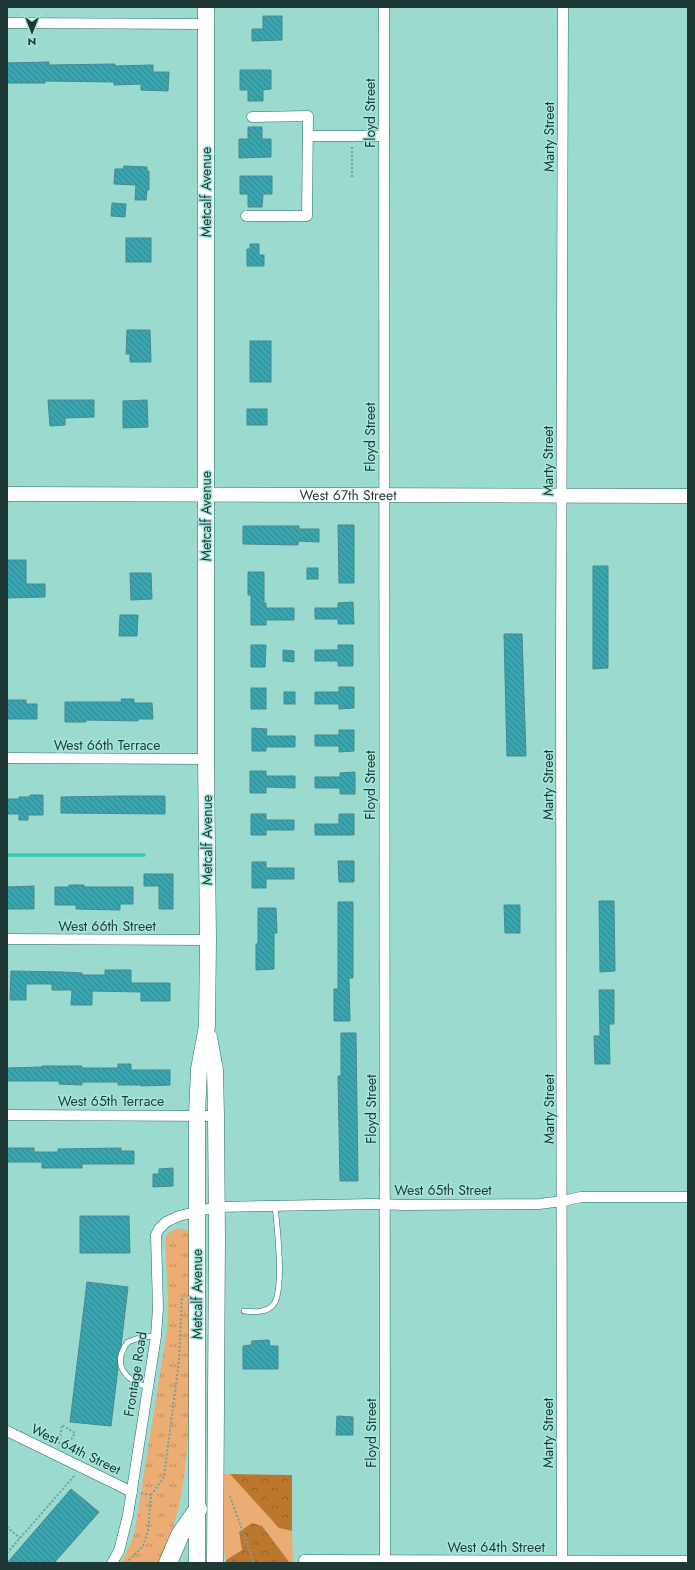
<svg xmlns="http://www.w3.org/2000/svg" width="695" height="1570" font-family="Jost,sans-serif">
<style>
.green{fill:#ebad73}
.forest{fill:url(#forest-crowns)}
.park{fill:url(#park-tufts)}
.lines{fill:none;stroke-linecap:round;stroke-linejoin:round}
.stream{stroke:#36c9b7;stroke-width:3.5}
.building{fill:url(#building-back-hatch);stroke:#498a90}
.lane-casing{stroke:#2c6c63;stroke-width:6}
.street-casing{stroke:#2c6c63;stroke-width:11}
.secondary-casing{stroke:#2c6c63;stroke-width:15}
.primary-casing{stroke:#2c6c63;stroke-width:17}
.highway-casing{stroke:#2c6c63;stroke-width:19}
.path{stroke:#70a39b;stroke-width:2;stroke-dasharray:2 2;stroke-linecap:butt}
.lane{stroke:#fff;stroke-width:5}
.street{stroke:#fff;stroke-width:10}
.secondary{stroke:#fff;stroke-width:14}
.primary{stroke:#fff;stroke-width:16}
.highway{stroke:#fff;stroke-width:18}
.labels{text-anchor:middle;stroke-width:3;stroke-linejoin:round;paint-order:stroke}
.street-label{font-size:14px;fill:#1e3935;stroke:#a7e7dc}
</style>
<defs>
<pattern id="forest-crowns" width="20" height="18" patternUnits="userSpaceOnUse"><rect width="20" height="18" fill="#bd772d"/><path d="M2 6a3 3 0 1 1 6 0M12 15a3 3 0 1 1 6 0" fill="none" stroke="#996327"/></pattern>
<pattern id="park-tufts" width="24" height="20" patternUnits="userSpaceOnUse"><rect width="24" height="20" fill="#ebad73"/><path d="M3 7l-1-3M5 7V3M7 7l1-3M15 17l-1-3M17 17v-4M19 17l1-3" fill="none" stroke="#be8e5f"/></pattern>
<pattern id="building-back-hatch" width="6" height="6" patternUnits="userSpaceOnUse"><rect width="6" height="6" fill="#37a6b0"/><path d="M-1 5l2 2M0 0l6 6M5-1l2 2" fill="none" stroke="#2e8890"/></pattern>
</defs>
<rect width="100%" height="100%" fill="#9adacf"/>
<polygon class="green" points="223,1474 230,1474 279,1528 292,1531 293,1563 290,1563 262,1526 242,1550 226,1560 224,1552"/>
<g class="forest">
<polygon points="230,1474 292,1475 292,1531 279,1528"/>
<polygon points="252,1523 262,1526 290,1563 226,1563 226,1560 242,1550 239,1532"/>
</g>
<path class="park" d="M177,1228L186,1230L190,1237C190,1280 189,1322 189,1365C189,1432 190,1502 158,1563H121L131,1543L135,1530L167,1330L168,1299L165,1241L167,1234Z"/>
<g class="lines">
<polyline class="stream" points="7,855 144,855"/>
</g>
<g class="building">
<polygon points="263,16 282,16 282,40 252,41 252,29 263,29"/>
<polygon points="49,62 49,65 115,64 115,66 153,65 153,72 169,72 168,91 141,90 141,84 114,85 114,82 45,81 45,83 7,83 7,63"/>
<polygon points="240,70 271,70 271,89 263,90 263,101 248,101 248,90 240,90"/>
<polygon points="248,127 262,127 262,139 271,139 271,157 239,158 239,139 248,139"/>
<polygon points="124,166 147,167 147,171 149,171 149,190 147,190 146,200 135,200 136,185 114,184 115,169 123,169"/>
<polygon points="240,176 272,176 272,194 263,194 262,207 248,207 248,194 240,194"/>
<polygon points="112,203 126,204 125,217 111,216"/>
<rect x="126" y="238" width="25" height="24"/>
<polygon points="250,244 259,244 259,255 264,255 264,266 247,266 247,249 250,249"/>
<polygon points="127,330 150,330 151,362 130,362 130,354 126,354"/>
<rect x="250" y="341" width="21" height="41"/>
<polygon points="48,400 94,400 94,417 65,418 65,425 50,426"/>
<polygon points="147,400 148,427 123,428 123,401"/>
<rect x="247" y="409" width="20" height="16"/>
<polygon points="338,525 354,525 354,583 339,583"/>
<polygon points="243,526 299,526 299,529 319,529 319,542 298,541 298,545 243,544"/>
<polygon points="7,560 26,560 26,584 45,584 45,597 7,598"/>
<polygon points="593,566 608,566 608,668 593,669"/>
<rect x="307" y="568" width="11" height="11"/>
<polygon points="248,572 264,572 264,603 266,603 266,608 294,608 294,620 266,620 266,625 251,625 251,595 248,595"/>
<polygon points="130,573 151,573 152,599 131,600"/>
<polygon points="353,602 354,624 338,624 338,619 315,619 315,608 338,608 338,603"/>
<polygon points="120,615 138,615 137,636 119,636"/>
<polygon points="504,634 522,634 526,756 507,756"/>
<polygon points="251,645 266,645 265,667 251,667"/>
<polygon points="338,645 353,645 353,666 338,666 338,661 315,661 315,650 338,650"/>
<polygon points="283,650 294,651 294,662 283,661"/>
<polygon points="339,687 354,687 354,708 339,709 339,704 315,704 315,692 339,692"/>
<rect x="251" y="688" width="15" height="21"/>
<rect x="284" y="692" width="11" height="12"/>
<polygon points="121,699 134,699 134,703 152,703 153,719 138,719 138,721 86,720 86,722 65,722 65,702 122,702"/>
<polygon points="7,700 26,700 26,704 37,704 37,719 7,719"/>
<polygon points="252,728 267,729 266,736 295,736 295,747 266,747 266,751 252,751"/>
<polygon points="339,730 354,730 354,751 339,752 339,746 315,746 315,735 339,735"/>
<polygon points="250,771 266,771 266,776 295,776 295,788 266,787 266,793 250,793"/>
<polygon points="355,772 355,794 340,794 340,788 315,788 315,777 340,777 340,773"/>
<polygon points="30,795 43,795 43,815 28,815 28,820 19,820 19,814 7,814 7,799 19,799 19,797 30,797"/>
<polygon points="120,796 165,796 165,814 61,813 61,797"/>
<polygon points="251,814 266,814 266,820 294,820 294,830 266,830 266,835 251,835"/>
<polygon points="339,814 354,814 354,835 315,835 315,824 339,824"/>
<polygon points="338,861 354,861 354,882 339,882"/>
<polygon points="252,862 266,862 266,868 294,868 294,879 266,879 266,888 252,888"/>
<polygon points="144,874 173,874 173,909 159,909 159,886 144,886"/>
<polygon points="69,885 84,885 84,887 133,887 133,904 120,904 120,910 76,909 76,905 55,905 55,887 69,887"/>
<polygon points="34,886 34,909 7,909 7,887"/>
<polygon points="599,901 614,901 615,971 600,972"/>
<polygon points="338,902 353,902 353,978 349,978 350,1021 334,1021 334,989 338,989"/>
<polygon points="504,905 520,905 520,933 505,933"/>
<polygon points="258,908 276,908 277,933 274,933 274,969 256,970 256,944 258,944"/>
<polygon points="105,970 131,970 131,983 170,983 170,1001 141,1001 141,992 92,991 92,1005 71,1005 72,990 52,990 52,984 26,984 26,1000 10,1000 11,971 62,972 82,973 82,975 105,975"/>
<polygon points="599,990 614,990 614,1024 609,1024 610,1064 595,1064 594,1036 600,1036"/>
<polygon points="341,1033 356,1033 358,1181 340,1181 338,1076 341,1076"/>
<polygon points="118,1064 131,1064 131,1070 170,1070 170,1085 141,1086 141,1085 118,1085 118,1082 82,1082 82,1085 59,1084 59,1081 7,1081 7,1068 42,1067 42,1066 82,1066 82,1068 118,1068"/>
<polygon points="7,1148 34,1148 34,1152 58,1152 58,1149 121,1148 121,1151 134,1151 134,1164 82,1164 82,1168 42,1168 42,1162 7,1162"/>
<polygon points="173,1168 173,1186 153,1187 153,1174 159,1174 159,1169"/>
<polygon points="80,1216 129,1216 130,1253 80,1253"/>
<polygon points="87,1282 128,1287 121,1346 117,1357 118,1368 111,1426 70,1422"/>
<polygon points="269,1340 270,1346 278,1346 278,1369 243,1369 243,1346 251,1345 252,1341"/>
<polygon points="337,1416 353,1417 353,1435 336,1435"/>
<polygon points="71,1489 99,1512 54,1563 7,1563"/>
</g>
<g class="lines">
<g class="lane-casing">
<g id="lane">
<path d="M244,1311C254,1312 266,1313 273,1305C285,1292 277,1225 275,1206"/>
<path d="M147,1387C125,1380 111,1364 128,1342L141,1337L156,1336"/>
</g>
</g>
<g class="street-casing">
<g id="street">
<polyline points="384,7 385,1563"/>
<polyline points="7,23 206,24"/>
<polyline points="309,136 384,136"/>
<polyline points="246,216 307,216 308,116 252,117"/>
<polyline points="7,758 206,759"/>
<polyline points="7,939 208,940"/>
<polyline points="7,1115 216,1116"/>
<polyline points="7,1431 132,1492"/>
<polyline points="304,1560 688,1561"/>
<polyline points="112,1563 119,1551 128,1515 156,1336 158,1308 156,1235 159,1229 166,1222 179,1216 216,1207 373,1204 404,1205 539,1204 563,1201 581,1197 688,1197"/>
<polyline points="562,1563 561,661 563,7"/>
</g>
</g>
<g class="secondary-casing">
<g id="secondary">
<path id="s1" d="M7,494L688,496"/>
</g>
</g>
<g class="primary-casing">
<g id="primary">
<polyline points="209,1037 215,1070 216,1116 217,1239 215,1563"/>
<polyline points="197,1563 197,1115 199,1069 207,1026 208,940 206,759 206,7"/>
</g>
</g>
<g class="highway-casing">
<polyline id="highway" points="168,1563 180,1535 198,1509"/>
</g>
<g class="path">
<polyline points="352,147 352,179"/>
<polyline points="59,1444 62,1425 75,1433 71,1440"/>
<polyline points="141,1493 151,1495"/>
<polyline points="230,1496 254,1563"/>
<polyline points="7,1527 20,1538"/>
<polyline points="7,1553 75,1475"/>
<polyline points="126,1563 143,1546 148,1531 151,1495 164,1477 179,1361 182,1296"/>
</g>
<use href="#lane" class="lane"/>
<use href="#street" class="street"/>
<use href="#secondary" class="secondary"/>
<use href="#primary" class="primary"/>
<use href="#highway" class="highway"/>
</g>
<g class="labels">
<g class="street-label">
<text transform="translate(370 113) rotate(-90)" y="5">Floyd Street</text>
<text transform="translate(549 137) rotate(-90)" y="5">Marty Street</text>
<text transform="translate(206 192) rotate(-90)" y="5">Metcalf Avenue</text>
<text transform="translate(370 437) rotate(-90)" y="5">Floyd Street</text>
<text transform="translate(548 461) rotate(-90)" y="5">Marty Street</text>
<text dy="5" stroke="none"><textPath href="#s1" startOffset="341">West 67th Street</textPath></text>
<text transform="translate(206 516) rotate(-90)" y="5">Metcalf Avenue</text>
<text x="107" y="750">West 66th Terrace</text>
<text transform="translate(370 785) rotate(-90)" y="5">Floyd Street</text>
<text transform="translate(548 785) rotate(-90)" y="5">Marty Street</text>
<text transform="translate(207 840) rotate(-90)" y="5">Metcalf Avenue</text>
<text x="107" y="931">West 66th Street</text>
<text x="111" y="1106">West 65th Terrace</text>
<text transform="translate(371 1109) rotate(-90)" y="5">Floyd Street</text>
<text transform="translate(549 1109) rotate(-90)" y="5">Marty Street</text>
<text x="443" y="1195">West 65th Street</text>
<text transform="translate(197 1294) rotate(-90)" y="5">Metcalf Avenue</text>
<text transform="translate(135 1374) rotate(-81)" y="5">Frontage Road</text>
<text transform="translate(371 1433) rotate(-90)" y="5">Floyd Street</text>
<text transform="translate(548 1433) rotate(-90)" y="5">Marty Street</text>
<text transform="translate(76 1449) rotate(26)" y="5">West 64th Street</text>
<text x="496" y="1552">West 64th Street</text>
</g>
</g>
<rect width="695" height="1570" fill="none" stroke="#1e3935" stroke-width="16"/>
<g transform="translate(32 32) rotate(180)" stroke="#a7e7dc" stroke-width="3" paint-order="stroke">
<path d="M0-3L7 15L0 10L-7 15Z" fill="#1e3935"/>
<text y="-6" font-size="11" font-weight="bold" text-anchor="middle" fill="#1e3935">N</text>
</g>
</svg>
